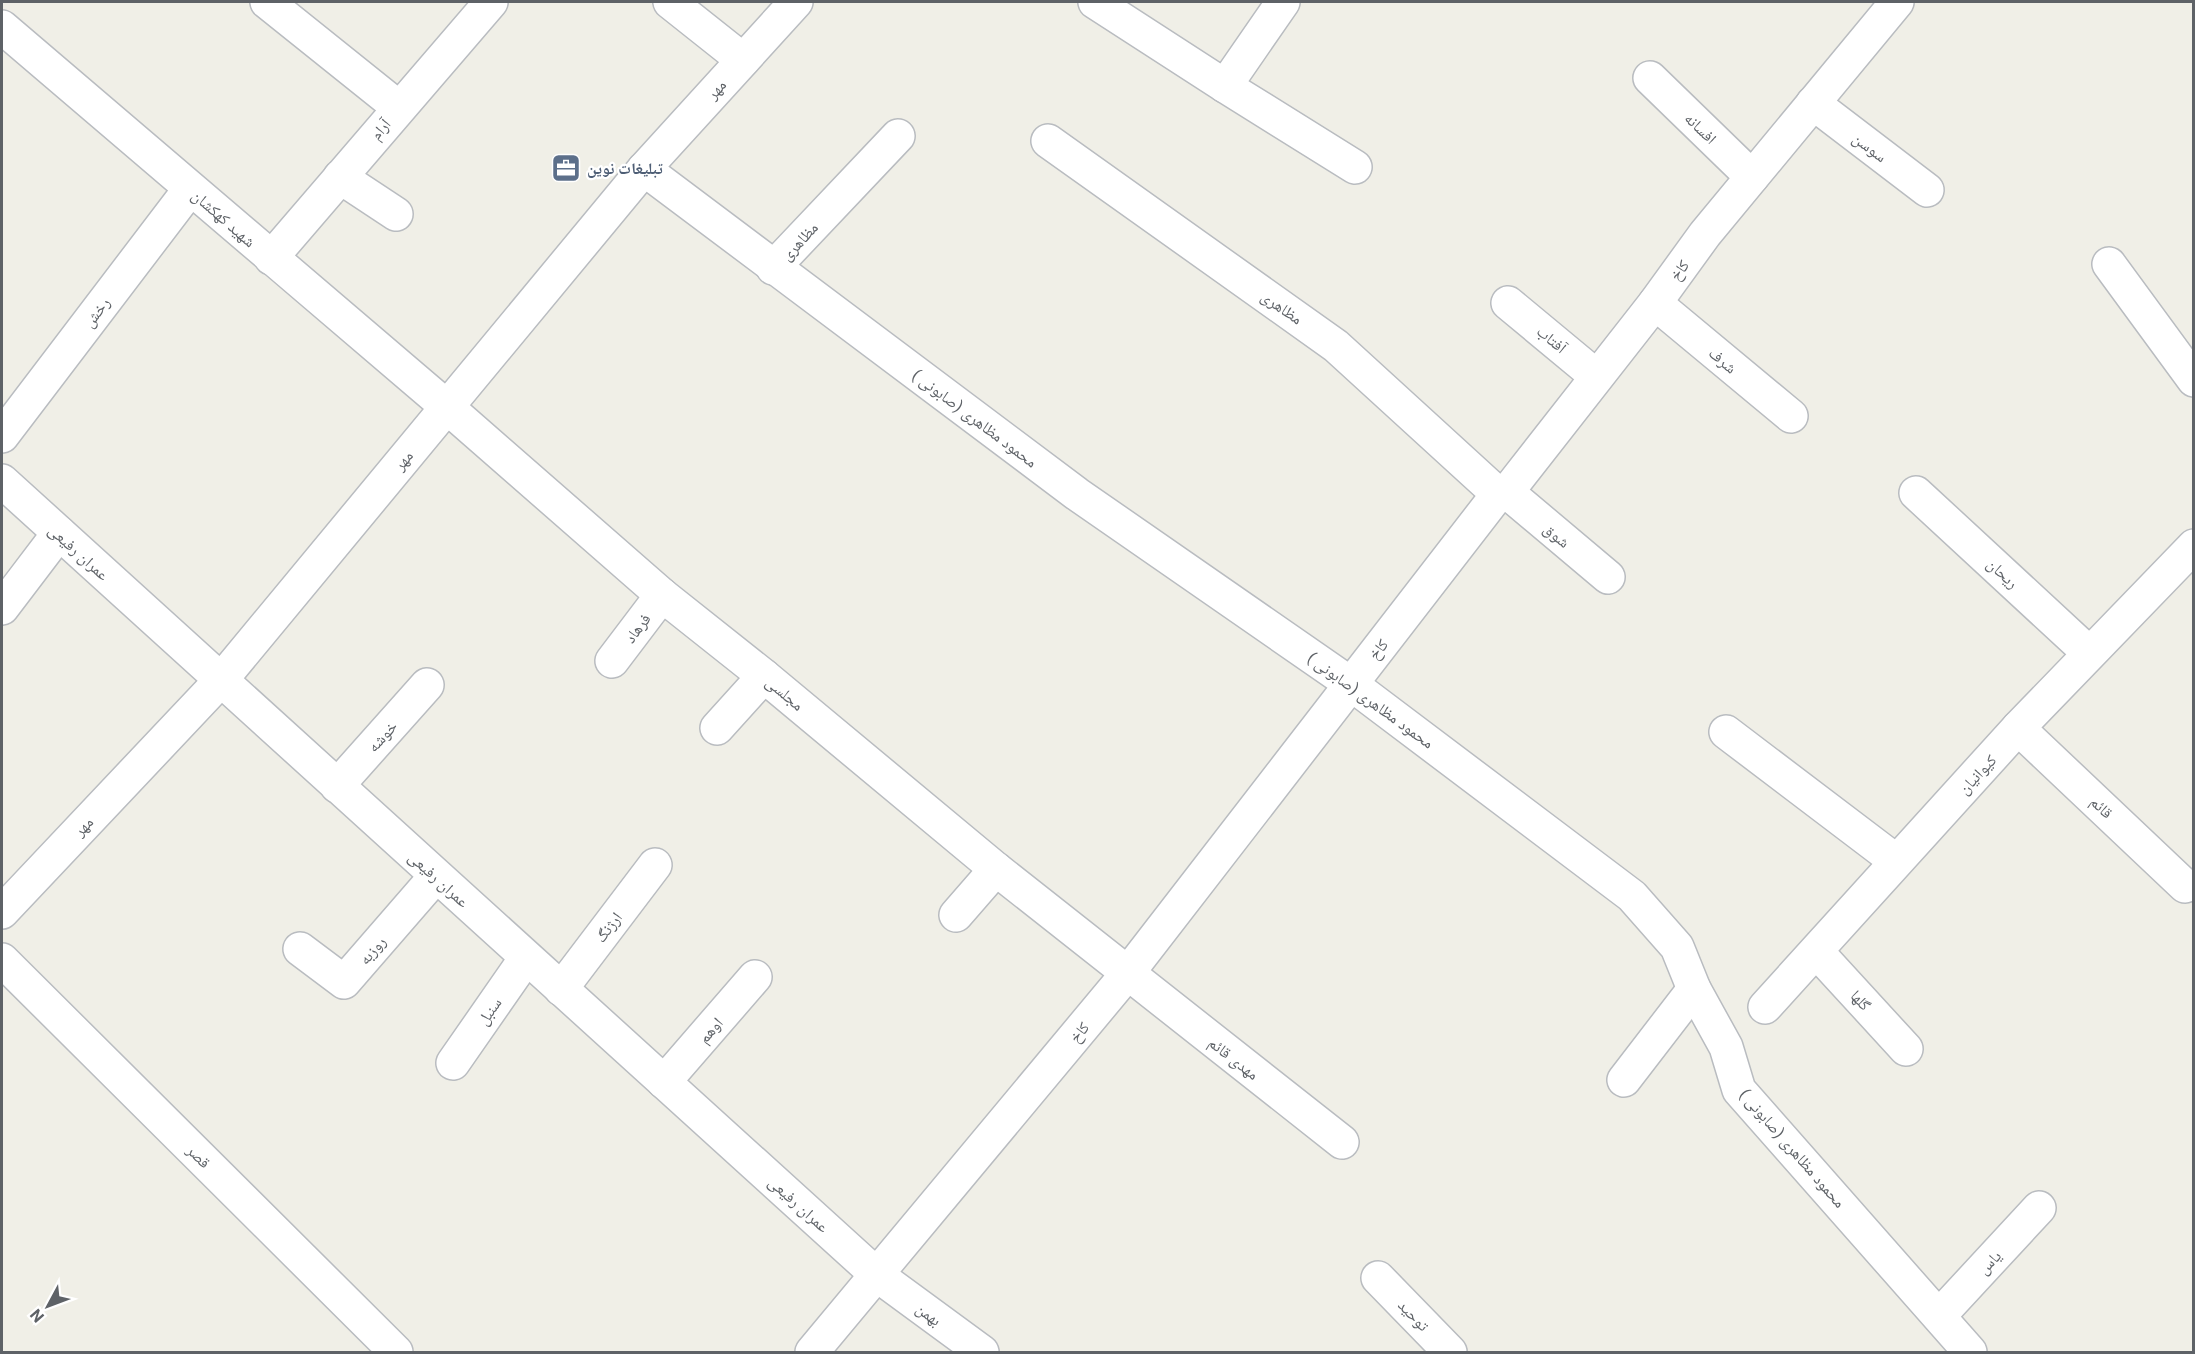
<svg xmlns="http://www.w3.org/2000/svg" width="2195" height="1354" font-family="Roboto,'Noto Naskh Arabic',sans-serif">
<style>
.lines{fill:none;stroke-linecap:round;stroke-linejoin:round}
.minor-casing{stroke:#b9bcc0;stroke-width:36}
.minor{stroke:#fff;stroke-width:33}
.labels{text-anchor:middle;stroke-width:4.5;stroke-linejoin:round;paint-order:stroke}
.street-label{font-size:16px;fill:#5e6267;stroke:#fff}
.service-label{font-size:16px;font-weight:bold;fill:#4e5e75;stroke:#fff;text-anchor:start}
</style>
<rect width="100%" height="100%" fill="#f0efe7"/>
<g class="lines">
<g class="minor-casing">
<g id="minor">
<polyline points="267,2 398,107"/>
<polyline points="670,2 743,60"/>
<polyline points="1095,2 1225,86 1355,167"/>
<polyline points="2,27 447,407 662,595 764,676 996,869 1342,1142"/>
<polyline points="1650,78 1752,177"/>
<polyline points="1225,86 1283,2"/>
<polyline points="1813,103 1927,190"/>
<polyline points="1048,141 1336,346 1498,494"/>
<polyline points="644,169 1077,494 1351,684 1632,896 1677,947 1694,989 1726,1047 1739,1090 1970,1352"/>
<polyline points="340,177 396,214"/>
<polyline points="271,258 491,2"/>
<polyline points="2109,264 2194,380"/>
<polyline points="773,268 898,136"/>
<polyline points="1508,303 1596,376"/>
<polyline points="1655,303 1791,416"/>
<polyline points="2,436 190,189"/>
<polyline points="2,481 877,1275 982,1352"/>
<polyline points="1507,492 1608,577"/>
<polyline points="1916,493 2089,653"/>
<polyline points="2,608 59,533"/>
<polyline points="612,661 662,595"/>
<polyline points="717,728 764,676"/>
<polyline points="2018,728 2185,886"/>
<polyline points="1726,732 1896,861"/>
<polyline points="337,786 427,685"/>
<polyline points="2,912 221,680 644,169 796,2"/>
<polyline points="956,915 996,869"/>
<polyline points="300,949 344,982 436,876"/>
<polyline points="1817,952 1906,1049"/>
<polyline points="2,960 396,1352"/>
<polyline points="561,989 655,865"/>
<polyline points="1765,1007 2018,728 2194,546"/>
<polyline points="453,1063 526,958"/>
<polyline points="1624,1080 1694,989"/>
<polyline points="664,1082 755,977"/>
<polyline points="1378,1278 1450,1352"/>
<polyline points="1939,1316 2039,1208"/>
<polyline points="812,1352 1127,974 1498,494 1507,492 1655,303 1705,234 1897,2"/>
</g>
</g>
<use href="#minor" class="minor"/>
</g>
<defs>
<g id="office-square" transform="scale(1.5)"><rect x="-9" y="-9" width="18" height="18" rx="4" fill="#5c6f8a" stroke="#fff"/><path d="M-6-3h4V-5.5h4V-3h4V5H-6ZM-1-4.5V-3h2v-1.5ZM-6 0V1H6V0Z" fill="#fff"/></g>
</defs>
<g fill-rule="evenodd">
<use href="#office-square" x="566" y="168"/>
</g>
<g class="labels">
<g class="street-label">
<text transform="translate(716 89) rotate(-48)" y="6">مهر</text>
<text transform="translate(1701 128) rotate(44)" y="6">افسانه</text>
<text transform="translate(380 129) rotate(-50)" y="6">آرام</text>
<text transform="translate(1870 147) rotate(37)" y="6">سوسن</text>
<text transform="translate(224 218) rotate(41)" y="6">شهید کهکشان</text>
<text transform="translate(799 241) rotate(-47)" y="6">مظاهری</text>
<text transform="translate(1679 270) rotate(-54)" y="6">کاخ</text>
<text transform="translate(1282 307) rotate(35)" y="6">مظاهری</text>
<text transform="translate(96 312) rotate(-53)" y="6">رخش</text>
<text transform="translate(1552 339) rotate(40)" y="6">آفتاب</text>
<text transform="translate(1723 360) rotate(40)" y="6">شرف</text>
<text transform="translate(975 418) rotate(37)" y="6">محمود مظاهری (صابونی )</text>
<text transform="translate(403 460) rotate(-50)" y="6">مهر</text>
<text transform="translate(1557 535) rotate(40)" y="6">شوق</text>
<text transform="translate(79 552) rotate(42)" y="6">عمران رفیعی</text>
<text transform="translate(2003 573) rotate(43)" y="6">ریحان</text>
<text transform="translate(637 628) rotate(-53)" y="6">فرهاد</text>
<text transform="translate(1378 649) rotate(-52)" y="6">کاخ</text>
<text transform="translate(785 693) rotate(40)" y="6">مجلسی</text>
<text transform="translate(1371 700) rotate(36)" y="6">محمود مظاهری (صابونی )</text>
<text transform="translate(382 736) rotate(-48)" y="6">خوشه</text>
<text transform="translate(1977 774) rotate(-47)" y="6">کیوانیان</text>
<text transform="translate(2102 807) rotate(44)" y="6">قائم</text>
<text transform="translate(83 826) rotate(-46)" y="6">مهر</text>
<text transform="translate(439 879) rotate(42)" y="6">عمران رفیعی</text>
<text transform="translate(608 927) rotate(-53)" y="6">ارژنگ</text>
<text transform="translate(372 950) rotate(-49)" y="6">روزبه</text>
<text transform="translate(1861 1000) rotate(48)" y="6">گلها</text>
<text transform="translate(489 1011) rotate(-55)" y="6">سنبل</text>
<text transform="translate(710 1030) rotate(-49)" y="6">اوهم</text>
<text transform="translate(1079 1032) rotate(-51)" y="6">کاخ</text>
<text transform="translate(1234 1058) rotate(38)" y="6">مهدی قائم</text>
<text transform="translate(1793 1148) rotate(49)" y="6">محمود مظاهری (صابونی )</text>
<text transform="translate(199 1156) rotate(45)" y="6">قصر</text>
<text transform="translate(799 1204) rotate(42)" y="6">عمران رفیعی</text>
<text transform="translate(1989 1262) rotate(-47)" y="6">یاس</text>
<text transform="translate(929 1314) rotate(37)" y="6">بهمن</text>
<text transform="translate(1414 1315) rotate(46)" y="6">توحید</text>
</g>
<g class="service-label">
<text x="587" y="174">تبلیغات نوین</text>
</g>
</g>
<rect width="2195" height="1354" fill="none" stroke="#5e6267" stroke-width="6"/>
<g transform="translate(48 1306) rotate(229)" stroke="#ffffff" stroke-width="4.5" paint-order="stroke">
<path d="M0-4.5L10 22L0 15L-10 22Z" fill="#5e6267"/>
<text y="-9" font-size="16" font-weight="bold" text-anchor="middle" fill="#5e6267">N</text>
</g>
</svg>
